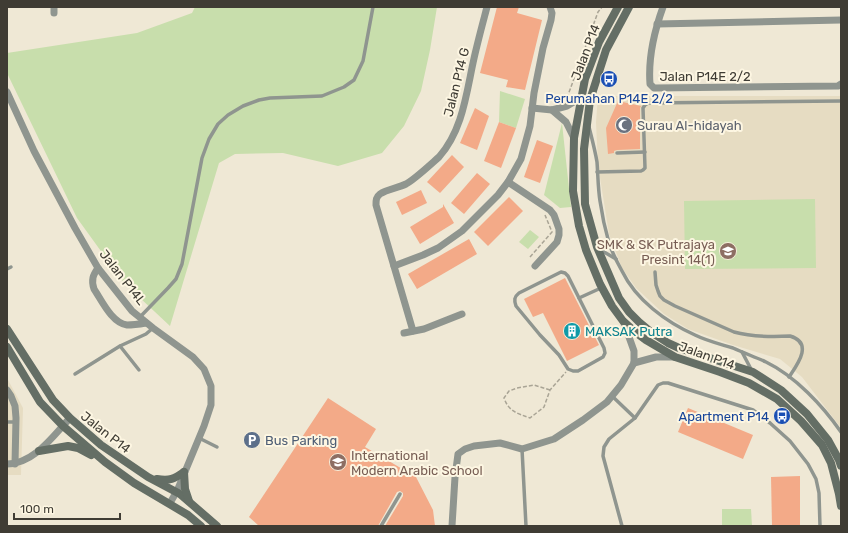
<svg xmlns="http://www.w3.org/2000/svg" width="848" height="533" font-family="Rubik,sans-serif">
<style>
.built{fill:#e6dcc2}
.green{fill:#c8deac}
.building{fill:#f3aa88}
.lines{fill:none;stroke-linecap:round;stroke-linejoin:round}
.path{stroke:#a9a495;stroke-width:1.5;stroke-dasharray:4 2;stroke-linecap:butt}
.lane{stroke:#8f958f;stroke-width:3.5}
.street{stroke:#8f958f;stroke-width:7}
.secondary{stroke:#646e65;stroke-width:8}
.labels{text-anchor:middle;stroke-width:4;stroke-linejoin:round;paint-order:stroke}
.street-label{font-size:13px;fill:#3f3c34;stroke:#fdf6e2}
.transit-label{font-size:13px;fill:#164399;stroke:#fdf6e2}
.worship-label{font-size:13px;fill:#5b616d;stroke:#fdf6e2;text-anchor:start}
.education-label{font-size:13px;fill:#785e54;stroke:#fdf6e2;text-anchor:end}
.culture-label{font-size:13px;fill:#0d838f;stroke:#fdf6e2;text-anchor:start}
.service-label{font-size:13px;fill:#4e5e75;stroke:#fdf6e2;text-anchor:start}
</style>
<rect width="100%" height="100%" fill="#efe8d5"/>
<g class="built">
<polygon points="598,96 841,96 841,428 802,377 780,359 733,345 688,329 664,314 636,288 622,268 609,234 598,165 596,122"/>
<polygon points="7,378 23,408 21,475 7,475"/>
</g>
<g class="green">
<polygon points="195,7 437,7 430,50 421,91 404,126 382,153 338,166 283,153 235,154 219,163 170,326 124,283 77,218 7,73 7,53 137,33 192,13"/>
<polygon points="500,91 525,99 516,128 499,122"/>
<polygon points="562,123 571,207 560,208 544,195"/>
<polygon points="815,199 816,268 685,269 684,201"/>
<polygon points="530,230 539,237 528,249 519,242"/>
<polygon points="722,509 751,509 752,526 722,526"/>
</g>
<g class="building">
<polygon points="497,7 519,7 517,13 542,20 525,90 506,87 508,80 480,73"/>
<polygon points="618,101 641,106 640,108 640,149 617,150 614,151 614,153 608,154 606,128"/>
<polygon points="475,108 489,116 477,150 460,143"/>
<polygon points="499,122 516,128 501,168 484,161"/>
<polygon points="537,140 553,146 540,183 524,177"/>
<polygon points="452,155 464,167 440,193 427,182"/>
<polygon points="477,173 490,184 464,214 451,203"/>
<polygon points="421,190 427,203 402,215 396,202"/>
<polygon points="509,197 523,211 488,246 474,232"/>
<polygon points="443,204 454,223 420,244 410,227 443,207"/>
<polygon points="469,239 477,254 417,289 408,274"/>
<polygon points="565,278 599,345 567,361 543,313 533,317 524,299"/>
<polygon points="328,398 376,429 365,447 416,477 433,510 435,526 385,526 403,496 403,493 400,491 397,492 378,526 259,526 249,517"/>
<polygon points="688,408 753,435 743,459 678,432"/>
<polygon points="800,476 800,526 772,526 771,477"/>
</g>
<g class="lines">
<g class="path">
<polyline points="567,98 598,12 602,7"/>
<polyline points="530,257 552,232 545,215"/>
<path d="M550,390L534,385L517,388L509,391L504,398C509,412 517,413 530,418L544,407L550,390L566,372"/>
</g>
<g class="lane">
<path d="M589,127C592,139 595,150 597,162C598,175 598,189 600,201C602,215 605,229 609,243C612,252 617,262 622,271C636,300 666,322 695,335C707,341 720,344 733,348C744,353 755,357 766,362C795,376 823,406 841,432"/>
<polyline points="617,153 645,152"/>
<polyline points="597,172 641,171 643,170 645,168 643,108 645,105 648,103 841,101"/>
<polyline points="599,249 616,259"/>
<polyline points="7,269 11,267"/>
<path d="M561,272L565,273L568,276L604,348L605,353L603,357L578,371H573L568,369L559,355L540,335L516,306C514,300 514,297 519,293Z"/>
<path d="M655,272L656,285L658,291L660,296L664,300L675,306L734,332C752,337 771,337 790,336C814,343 797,365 789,377"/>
<polyline points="579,298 601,288"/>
<polyline points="140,317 168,288 176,279 182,264 202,158 209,139 218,124 228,115 243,106 259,100 270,98 322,96 344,87 354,80 363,61 373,7"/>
<polyline points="120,346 139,370"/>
<polyline points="742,352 752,371"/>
<polyline points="75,374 120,346 146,334 153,328"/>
<polyline points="612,396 635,418"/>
<polyline points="7,422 16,422"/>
<polyline points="199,438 217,447"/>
<polyline points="522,449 526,526"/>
<polyline points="381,526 400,494"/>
<polyline points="622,526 603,456 604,447 609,439 635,418 658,385 663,383 668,383 753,410 770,423 790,441 808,464 816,479 819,493 820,526"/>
</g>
<g class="street">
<polyline points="54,7 54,13"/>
<path d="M663,7C654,32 648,58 650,84L654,88L838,86L841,84"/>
<polyline points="657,24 841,20"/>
<polyline points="7,92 34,151 75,228 98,268 132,311 153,328 193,357 204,369 211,386 211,405 204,426 177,491 170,503"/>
<polyline points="532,108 552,110 567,106 582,97"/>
<polyline points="552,110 566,122 574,138"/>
<polyline points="508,182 550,210 554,215 559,229 559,235 557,242 535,266"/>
<polyline points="394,266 423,255 438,248 462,231 498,195 508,182 521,159 530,126 534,93 543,48 551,20 552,13 550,7"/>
<path d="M98,268C93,275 91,280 94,289C102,301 112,323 127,325C134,325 140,324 146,323"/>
<path d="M413,331L376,205C376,200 376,197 380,194C387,189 398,188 406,184C415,179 431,164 439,157C462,131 466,96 473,63C477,44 482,26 487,7"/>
<polyline points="404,333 424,329 462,314"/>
<polyline points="634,363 656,357 675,357"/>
<polyline points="7,390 11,396 15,406 16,418 15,464"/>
<path d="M7,464C34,464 53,436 70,418"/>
<polyline points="452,526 455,477 458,454 465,449 474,446 500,443 522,449 554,439 583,420 607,402 621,385 634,363 634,351 624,323"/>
</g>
<g class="secondary">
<polyline points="618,7 599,42 585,79 574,138 573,191 579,226 586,250 600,284 612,306 623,321 634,331 646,340 675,357 720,372 749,383 777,399 801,421 822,445 831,463 839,494 841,506"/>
<polyline points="629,7 606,50 590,100 584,149 585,204 597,247 619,298 629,312 639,322 651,332 668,343 679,348 753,372 781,390 807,414 828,440 839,460 841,466"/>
<polyline points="7,329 53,400 70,418 101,445 148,477 180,494 217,526"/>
<polyline points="7,347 40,402 63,426 105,462 134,483 188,515 201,526"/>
<polyline points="39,451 68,446 78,448 91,455"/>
<polyline points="184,472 185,489 189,501"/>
<path d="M157,479C170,481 174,479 184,472"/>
</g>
</g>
<defs>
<g id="bus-disc" transform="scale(0.9)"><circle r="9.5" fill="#1a4fb4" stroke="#fdf6e2"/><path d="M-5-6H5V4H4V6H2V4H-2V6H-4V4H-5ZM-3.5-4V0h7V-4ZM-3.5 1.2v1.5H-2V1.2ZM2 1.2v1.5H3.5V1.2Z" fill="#fff"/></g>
<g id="mosque-disc" transform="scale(0.9)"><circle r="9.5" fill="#6b7280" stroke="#fdf6e2"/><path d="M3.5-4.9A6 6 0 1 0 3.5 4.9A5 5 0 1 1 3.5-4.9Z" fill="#fff"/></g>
<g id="school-disc" transform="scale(0.9)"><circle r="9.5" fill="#8d6e63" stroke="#fdf6e2"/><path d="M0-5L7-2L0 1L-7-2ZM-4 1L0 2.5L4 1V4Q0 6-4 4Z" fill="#fff"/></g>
<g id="building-disc" transform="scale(0.9)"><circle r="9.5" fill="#0f9aa8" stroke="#fdf6e2"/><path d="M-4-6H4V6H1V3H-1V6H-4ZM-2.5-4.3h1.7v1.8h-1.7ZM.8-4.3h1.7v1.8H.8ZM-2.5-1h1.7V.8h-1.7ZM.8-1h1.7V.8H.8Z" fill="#fff"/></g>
<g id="parking-disc" transform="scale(0.9)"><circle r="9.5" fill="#5c6f8a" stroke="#fdf6e2"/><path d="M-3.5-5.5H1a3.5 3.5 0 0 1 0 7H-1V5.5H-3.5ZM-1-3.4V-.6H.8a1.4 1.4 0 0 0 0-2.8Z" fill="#fff"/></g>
</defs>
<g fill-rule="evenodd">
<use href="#bus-disc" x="609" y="79"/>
<use href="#mosque-disc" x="624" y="125"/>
<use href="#school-disc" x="728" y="251"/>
<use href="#building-disc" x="572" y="331"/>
<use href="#bus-disc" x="782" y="416"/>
<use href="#parking-disc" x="252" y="440"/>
<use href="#school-disc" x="338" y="462"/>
</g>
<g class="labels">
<g class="street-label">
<text transform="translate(585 52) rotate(-69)" y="5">Jalan P14</text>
<text x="705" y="81">Jalan P14E 2/2</text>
<text transform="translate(456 82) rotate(-76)" y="5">Jalan P14 G</text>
<text transform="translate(123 277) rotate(52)" y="5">Jalan P14L</text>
<text transform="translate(707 355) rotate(20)" y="5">Jalan P14</text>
<text transform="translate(106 432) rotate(38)" y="5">Jalan P14</text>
</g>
<g class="transit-label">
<text x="609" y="103">Perumahan P14E 2/2</text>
<text x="769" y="421" text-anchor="end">Apartment P14</text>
</g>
<g class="worship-label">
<text x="637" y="130">Surau Al-hidayah</text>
</g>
<g class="education-label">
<text x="715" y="249">SMK &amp; SK Putrajaya<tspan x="715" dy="15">Presint 14(1)</tspan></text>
<text x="351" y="460" text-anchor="start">International<tspan x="351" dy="15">Modern Arabic School</tspan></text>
</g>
<g class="culture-label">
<text x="585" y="336">MAKSAK Putra</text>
</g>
<g class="service-label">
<text x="265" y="445">Bus Parking</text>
</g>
</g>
<rect width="848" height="533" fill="none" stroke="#3f3c34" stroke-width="16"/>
<path d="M14 513v6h106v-6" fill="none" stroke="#3f3c34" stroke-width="2"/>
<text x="20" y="513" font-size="12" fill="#3f3c34" stroke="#fdf6e2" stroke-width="3" paint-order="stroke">100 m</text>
</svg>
